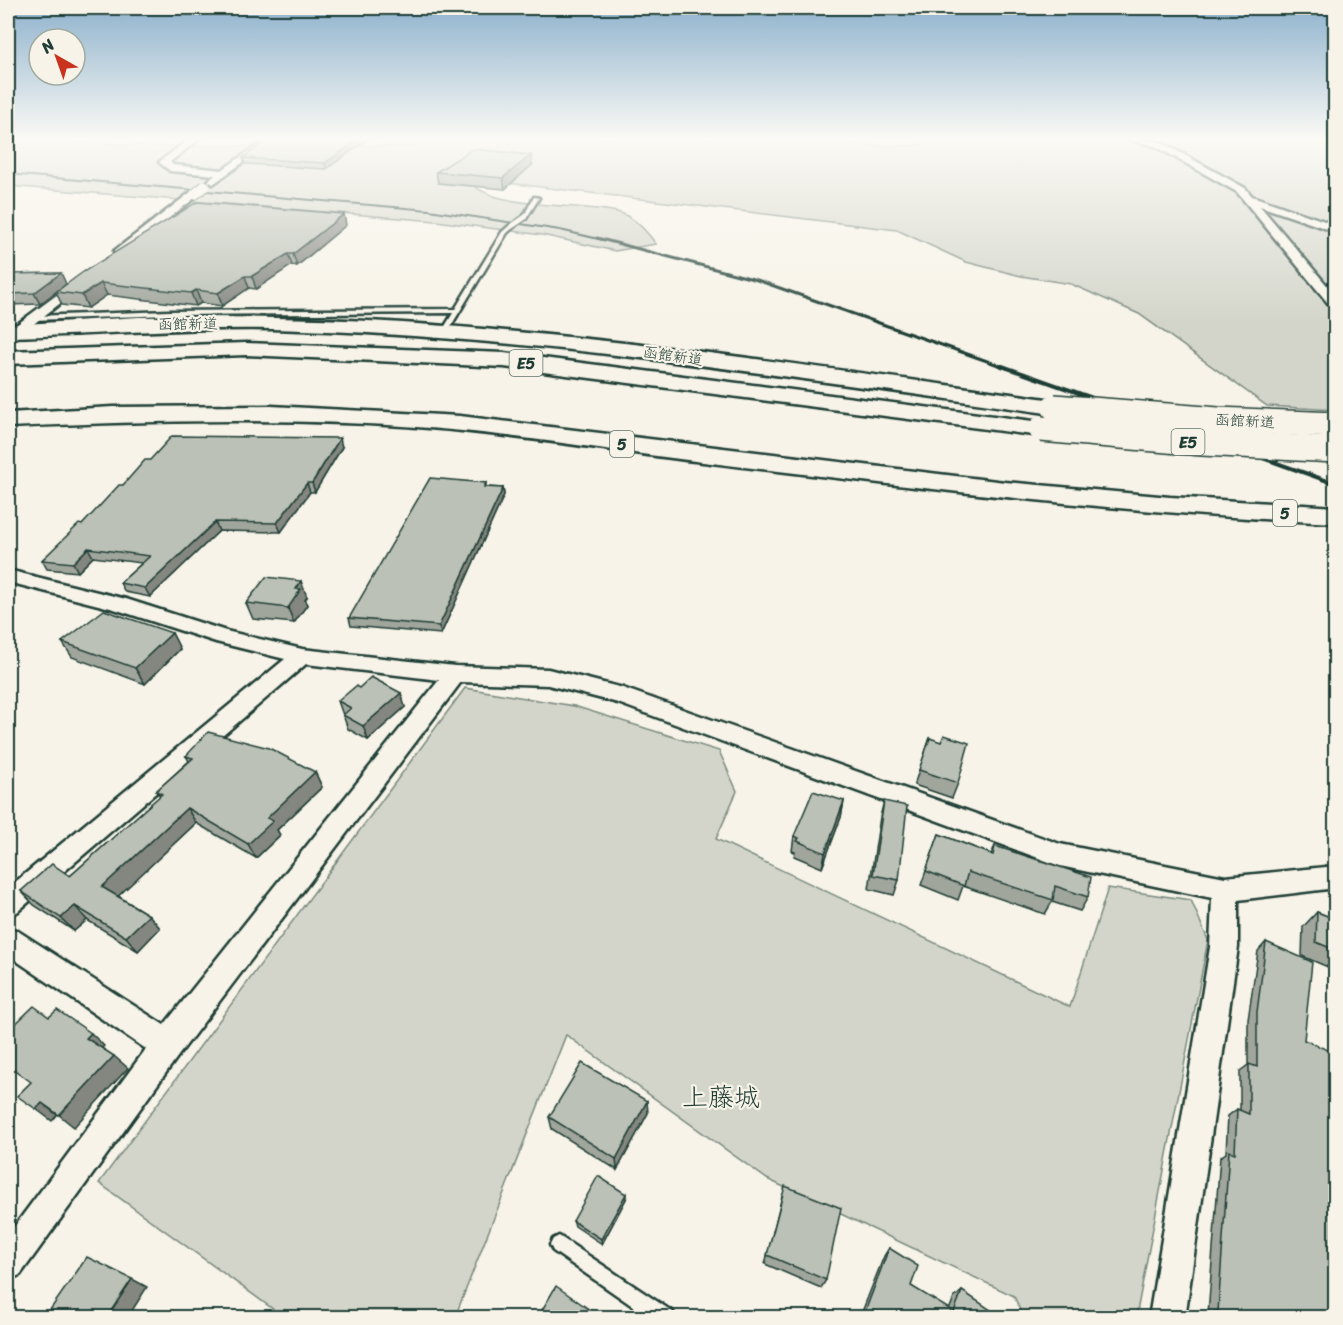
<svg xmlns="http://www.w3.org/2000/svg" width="1343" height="1325" font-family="Sriracha,'Klee One',sans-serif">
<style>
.green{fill:#d3d5ca;stroke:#79897f;stroke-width:1.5}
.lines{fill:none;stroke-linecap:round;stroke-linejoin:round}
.service-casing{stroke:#1f3d34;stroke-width:5}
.minor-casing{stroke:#1f3d34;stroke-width:5}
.trunk-casing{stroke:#1f3d34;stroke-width:5}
.motorway-casing{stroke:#1f3d34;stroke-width:5}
.service{fill:#f7f3e8;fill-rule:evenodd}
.minor{fill:#f7f3e8;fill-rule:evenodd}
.trunk{fill:#f7f3e8;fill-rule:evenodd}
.motorway{fill:#f7f3e8;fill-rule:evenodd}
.rail-far2{stroke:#1f3d34;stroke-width:2}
.rail-far1{stroke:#1f3d34;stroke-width:3}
.rail{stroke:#1f3d34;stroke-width:4}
.service-bridge-casing{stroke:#1f3d34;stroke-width:8;stroke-linecap:butt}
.minor-bridge-casing{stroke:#1f3d34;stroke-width:12;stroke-linecap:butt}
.trunk-bridge-casing{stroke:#1f3d34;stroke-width:28;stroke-linecap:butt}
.motorway-bridge-casing{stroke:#1f3d34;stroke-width:28;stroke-linecap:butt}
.service-bridge{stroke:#f7f3e8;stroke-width:5}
.minor-bridge{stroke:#f7f3e8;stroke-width:10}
.trunk-bridge{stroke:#f7f3e8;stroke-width:25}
.motorway-bridge{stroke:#f7f3e8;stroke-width:25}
.wall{fill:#a1a69d;stroke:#1f3d34;stroke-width:1.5}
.shaded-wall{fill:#83877f;stroke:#1f3d34;stroke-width:1.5}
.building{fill:#bbc1b6;stroke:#1f3d34;stroke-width:1.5}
.labels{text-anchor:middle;stroke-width:4.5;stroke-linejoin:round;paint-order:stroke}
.far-street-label{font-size:15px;fill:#1f3d34;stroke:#f7f3e8}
.shield{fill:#f7f3e8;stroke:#60746a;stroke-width:1.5}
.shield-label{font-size:16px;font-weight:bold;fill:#1f3d34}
.near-quarter-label{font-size:26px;fill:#1f3d34;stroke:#f7f3e8}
</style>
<rect width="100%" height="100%" fill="#f7f3e8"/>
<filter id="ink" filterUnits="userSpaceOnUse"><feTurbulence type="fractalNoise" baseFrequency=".0167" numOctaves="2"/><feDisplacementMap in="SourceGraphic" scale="12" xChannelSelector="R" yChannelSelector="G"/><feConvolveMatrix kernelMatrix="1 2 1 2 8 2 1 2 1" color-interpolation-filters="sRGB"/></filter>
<g filter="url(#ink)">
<g class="green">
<path d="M8,138L150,146H414L430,138H821C871,147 907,151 958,138H1335V410L1267,406L1139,314L1071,284L1021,276L966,262L897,230L466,178C491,212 578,202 617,212C634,216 647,232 656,244L615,251L542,235L436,221L8,186Z"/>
<polygon points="465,688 574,706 719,751 737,791 716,839 1070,1007 1108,888 1191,900 1208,940 1136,1317 1023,1317 1014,1296 767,1179 566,1035 455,1317 284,1317 99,1183"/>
</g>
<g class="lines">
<g class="service-casing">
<g id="service">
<polygon points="534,197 539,198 526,219 522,219"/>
<polygon points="510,225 515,226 507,233 448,331 445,333 442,331 453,313 169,315 34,320 31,318 34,316 169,311 455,309 502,232"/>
<polygon points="559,1236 673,1312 676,1318 650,1318 553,1251 550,1245 553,1239"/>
</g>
</g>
<g class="minor-casing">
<g id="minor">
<polygon points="191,138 200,138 170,162 173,165 222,170 268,138 277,138 213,184 208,181 215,175 170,171 159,162"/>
<polygon points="1123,138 1161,142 1245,188 1252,196 1336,225 1336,232 1260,206 1336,296 1336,309 1332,308 1237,192 1155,146"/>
<polygon points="191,192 200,194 122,255 114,255 114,251"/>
<polygon points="81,277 85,278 85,284 13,340 8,341 8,331"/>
<polygon points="8,570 126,599 226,631 302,649 455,666 548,669 623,688 1060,844 1225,877 1336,866 1336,888 1238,900 1238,947 1185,1318 1149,1318 1210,947 1212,898 1060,866 618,703 548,685 461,682 178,1056 20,1275 8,1280 8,1235 146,1049 8,955 8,928 18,931 164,1025 439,680 306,664 17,912 8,916 8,888 285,659 216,642 114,609 8,582"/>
</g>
</g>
<g class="trunk-casing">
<g id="trunk">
<path d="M139,317C227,317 315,317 403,323C621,337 837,370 1054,400L1062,402L1066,407L1062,412L1054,414C794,378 534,336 272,329C183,327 96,335 8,337V325Z"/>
<path d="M271,406L460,416L1005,482L1170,497L1336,507V523C1121,513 908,487 695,461C607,450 518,435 429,428C288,417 149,421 8,427V413L113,407Z"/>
</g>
</g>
<g class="motorway-casing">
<polygon id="motorway" points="246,343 504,353 1041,422 1050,424 1053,429 1050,434 1041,436 504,367 246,355 8,364 8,351"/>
</g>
<use href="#service" class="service"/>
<use href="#minor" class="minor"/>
<use href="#trunk" class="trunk"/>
<use href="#motorway" class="motorway"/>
<polyline class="rail-far2" points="8,174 429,210 560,230 603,240"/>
<polyline class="rail-far1" points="597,238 757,280 1007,368"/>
<polyline class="rail" points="1002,366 1336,484"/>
<g class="service-bridge-casing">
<polyline id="service-bridge" points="512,226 524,218"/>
</g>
<g class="minor-bridge-casing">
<polyline id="minor-bridge" points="195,194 205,186"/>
</g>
<g class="trunk-bridge-casing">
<polyline id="trunk-bridge" points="1054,407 1218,420 1336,425"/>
</g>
<g class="motorway-bridge-casing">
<polyline id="motorway-bridge" points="1041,429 1202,443 1336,450"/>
</g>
<use href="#service-bridge" class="service-bridge"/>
<use href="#minor-bridge" class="minor-bridge"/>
<use href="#trunk-bridge" class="trunk-bridge"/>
<use href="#motorway-bridge" class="motorway-bridge"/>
</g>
<g class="wall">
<polygon points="270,138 370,138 326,169 245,164 243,158"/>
<polygon points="532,165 505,189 438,183 436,172"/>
<polygon points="346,225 297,266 292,265 256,289 249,288 222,306 201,303 196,306 107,295 88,308 62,305 56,292"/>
<polygon points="61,273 66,284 40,304 8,305 8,274"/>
<polygon points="342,447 315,492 310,492 281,532 219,531 150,597 125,592 120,583 142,563 93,557 78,572 47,569 42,560 82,525 123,485"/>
<polygon points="486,483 486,487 503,488 504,495 441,634 351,626 349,618"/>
<polygon points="307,597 305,600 307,605 294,623 253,619 246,603"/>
<polygon points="172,633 180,649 145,684 72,657 62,642"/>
<polygon points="359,688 405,707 368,740 348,729 338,701"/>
<polygon points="930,738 958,783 952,798 914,785"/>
<polygon points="186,756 315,772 322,787 277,830 280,835 256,858 196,823 118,896 149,915 160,928 138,951 87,920 74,931 34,905 21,891 70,876 160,796 156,791 189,761"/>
<polygon points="844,801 841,817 822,868 794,856 795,852 792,851 794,836"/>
<polygon points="884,801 899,880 894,895 869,889 880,817"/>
<polygon points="939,834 991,854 995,846 1088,897 1080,911 1052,902 1045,914 963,886 958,900 921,885"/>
<polygon points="1317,912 1335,919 1335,970 1302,956 1303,927"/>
<polygon points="1266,942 1304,1040 1335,1317 1205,1317 1205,1315 1208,1314 1220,1157 1226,1153 1228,1116 1237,1109 1240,1110 1240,1071 1248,1065 1248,1020 1258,951"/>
<polygon points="648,1113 617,1170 552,1129 549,1117"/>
<polygon points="782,1196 826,1280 821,1288 765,1264"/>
<polygon points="626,1199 602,1244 575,1226 573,1221"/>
<polygon points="889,1248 911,1286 949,1310 954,1298 962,1291 1001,1317 860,1317 884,1256"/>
</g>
<g class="shaded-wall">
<polygon points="361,138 370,138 326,169 325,163"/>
<polygon points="531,155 532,165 505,189 503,178"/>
<polygon points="344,214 346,225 297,266 293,254"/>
<polygon points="288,254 292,265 256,289 252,276"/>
<polygon points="61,273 66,284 40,304 34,293"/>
<polygon points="245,276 249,288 222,306 218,293"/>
<polygon points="101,283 107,295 88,308 82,295"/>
<polygon points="196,290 201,303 196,306 191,293"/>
<polygon points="340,438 342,447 315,492 312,483"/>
<polygon points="307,483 310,492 281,532 277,523"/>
<polygon points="503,488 504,495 441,634 439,626"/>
<polygon points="215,522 219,531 150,597 145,588"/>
<polygon points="88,548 93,557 78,572 73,563"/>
<polygon points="301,581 307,597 305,600 307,605 294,623 288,608 296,589"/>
<polygon points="172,633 180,649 145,684 135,668"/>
<polygon points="401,693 405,707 368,740 363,726"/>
<polygon points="315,772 322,787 277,830 280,835 256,858 248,844 267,818"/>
<polygon points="844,801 841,817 822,868 825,853"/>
<polygon points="187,808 196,823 113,901 102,887"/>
<polygon points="75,906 87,920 74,931 61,918"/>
<polygon points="149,915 160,928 138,951 126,937"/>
<polygon points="91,1033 104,1046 100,1050 86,1038"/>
<polygon points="114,1056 128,1068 74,1127 59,1115"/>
<polygon points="647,1101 648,1113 617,1170 616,1159"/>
<polygon points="42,1103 57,1115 52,1121 36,1109"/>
<polygon points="626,1194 626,1199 602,1244 601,1239"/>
<polygon points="132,1279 147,1287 128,1317 107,1317"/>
</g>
<g class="building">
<polygon points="270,138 361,138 325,163 243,158"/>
<polygon points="473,149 531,155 503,178 436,172"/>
<polygon points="197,202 344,214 293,254 288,254 252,276 245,276 218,293 196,290 191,293 101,283 82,295 56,292 83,272"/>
<polygon points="61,273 34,293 8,294 8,274"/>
<polygon points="172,436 340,438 312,483 307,483 277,523 215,522 145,588 120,583 150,556 88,548 73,563 42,560 79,524 82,525 119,485 123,485 145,460 150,460"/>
<polygon points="430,478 486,483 484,487 503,488 439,626 349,618"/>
<polygon points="266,577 301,581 296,589 301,589 288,608 246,603"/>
<polygon points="104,610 172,633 135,668 62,642"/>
<polygon points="371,677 401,693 363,726 343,715 351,708 338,701 356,686 359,688"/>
<polygon points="208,732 269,748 315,772 267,818 273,821 248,844 187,808 102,887 149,915 126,937 75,906 61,918 21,891 52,864 70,876 162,794 156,791 193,758 186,756"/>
<polygon points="944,735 969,743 958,783 919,770 930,738 941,742"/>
<polygon points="813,791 844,801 825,853 797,841 799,838 794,836"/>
<polygon points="884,801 907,806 899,880 873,875"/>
<polygon points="939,834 993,855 995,846 1091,877 1088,897 1055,886 1053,900 968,872 964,886 926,871"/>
<polygon points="1317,912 1335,919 1335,950 1316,942"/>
<polygon points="1266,942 1312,962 1304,1040 1335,1053 1335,1317 1214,1317 1215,1311 1218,1312 1229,1151 1235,1153 1237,1109 1249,1114 1249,1064 1257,1067 1257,1012"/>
<polygon points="34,1006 49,1017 57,1010 91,1033 86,1038 114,1056 59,1115 42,1103 36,1109 17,1096 31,1082 8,1065 8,1031"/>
<polygon points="582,1063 647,1101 616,1159 549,1117"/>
<polygon points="598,1176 626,1194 601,1239 573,1221"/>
<polygon points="785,1186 841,1208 826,1280 767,1255"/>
<polygon points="889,1248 918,1266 911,1286 954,1312 962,1291 1001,1317 863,1317"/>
<polygon points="87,1257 132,1279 107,1317 45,1317"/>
<polygon points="556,1286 600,1317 538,1317"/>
</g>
</g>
<linearGradient id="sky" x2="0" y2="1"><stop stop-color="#8db1cc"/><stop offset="0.43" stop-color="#fbfaf5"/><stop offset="1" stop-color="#fbfaf5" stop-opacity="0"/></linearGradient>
<rect width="1343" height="323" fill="url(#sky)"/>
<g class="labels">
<g class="far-street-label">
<text transform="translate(188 324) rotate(-1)" y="5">函館新道</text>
<text transform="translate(673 356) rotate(8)" y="5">函館新道</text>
<text transform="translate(1245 421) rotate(3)" y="5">函館新道</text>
</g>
<g class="shield">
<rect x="509.5" y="350" width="33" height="26" rx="4.5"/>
<rect x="1171.5" y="429" width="33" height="26" rx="4.5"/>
<rect x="610" y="431" width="24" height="26" rx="4.5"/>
<rect x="1273" y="500" width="24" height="26" rx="4.5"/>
</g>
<g class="shield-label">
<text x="526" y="369">E5</text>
<text x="1188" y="448">E5</text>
<text x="622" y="450">5</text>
<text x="1285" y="519">5</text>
</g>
<g class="near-quarter-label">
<text x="721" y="1106">上藤城</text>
</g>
</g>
<rect width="1343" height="1325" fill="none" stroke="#f7f3e8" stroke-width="30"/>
<rect x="15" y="15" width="1313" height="1295" fill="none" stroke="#1f3d34" stroke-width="2" filter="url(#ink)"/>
<g transform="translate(57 57) rotate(320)"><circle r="28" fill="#f7f3e8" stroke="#a1aaa0" stroke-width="1.5"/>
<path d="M0-4.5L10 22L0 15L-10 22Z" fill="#c8321e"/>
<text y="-9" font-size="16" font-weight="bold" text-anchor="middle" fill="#1f3d34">N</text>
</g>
</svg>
